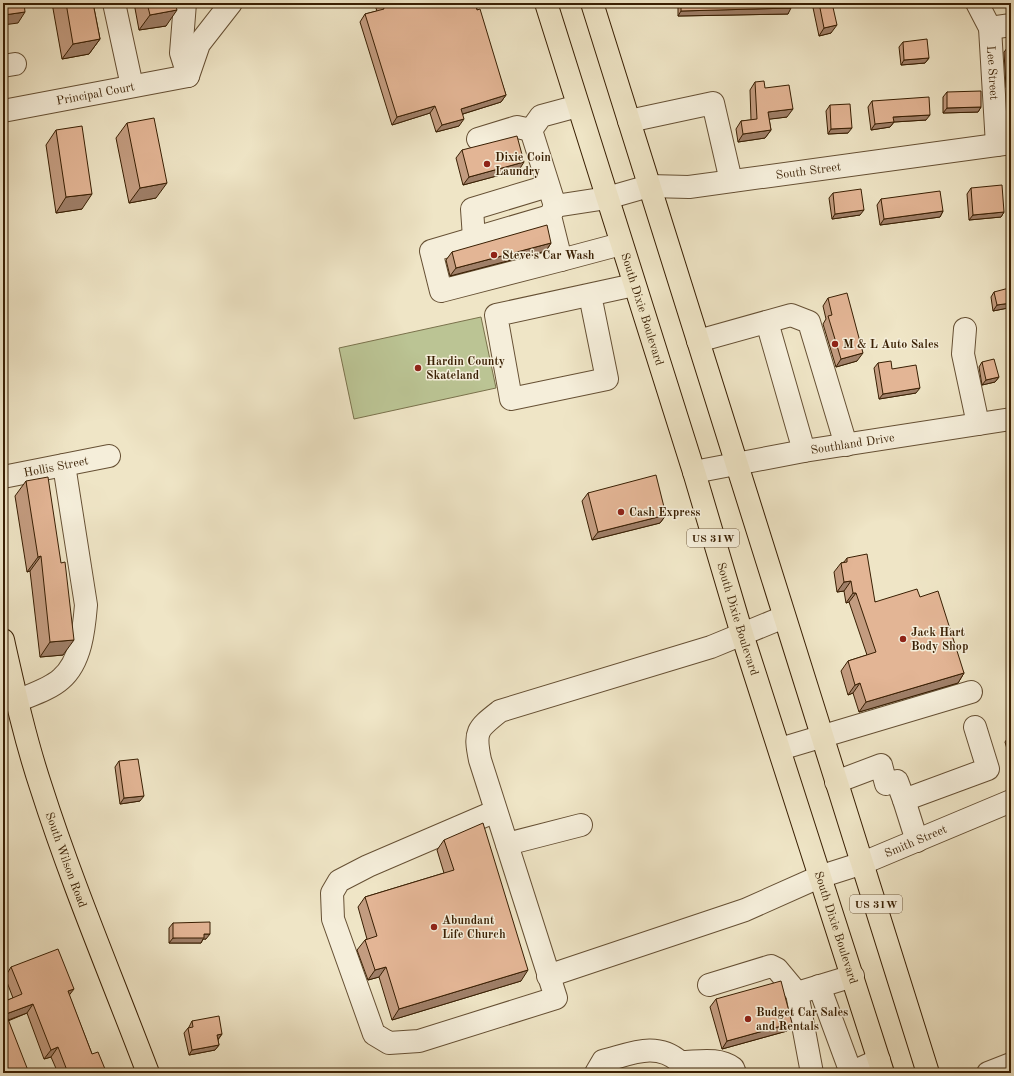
<svg xmlns="http://www.w3.org/2000/svg" width="1014" height="1076" font-family="'Old Standard TT',serif">
<style>
.green{fill:#bbc494;stroke:#7a724c}
.lines{fill:none;stroke-linecap:round;stroke-linejoin:round}
.minor-casing{stroke:#665034;stroke-width:24}
.major-casing{stroke:#391f03;stroke-width:24}
.highway-casing{stroke:#391f03;stroke-width:24}
.minor{stroke:#f5eeda;stroke-width:22}
.major{stroke:#efe5c6;stroke-width:22}
.highway{stroke:#efe5c6;stroke-width:22}
.wall{fill:#c39c80;stroke:#391f03}
.shaded-wall{fill:#9f7f68;stroke:#391f03}
.building{fill:#e3b595;stroke:#391f03}
.poi-dot{fill:#8f2418;stroke:#f5eeda;stroke-width:1.5}
.labels{text-anchor:middle;stroke-width:3;stroke-linejoin:round;paint-order:stroke}
.shield{fill:#f5eeda;stroke:#715d44;stroke-width:1}
.shield-label{font-size:11px;font-weight:bold;fill:#391f03}
.street-label{font-size:12px;fill:#391f03;stroke:#f5eeda}
.poi-label{font-size:12px;font-weight:bold;fill:#391f03;stroke:#f5eeda;text-anchor:start}
</style>
<rect width="100%" height="100%" fill="#efe5c6"/>
<filter id="stains"><feTurbulence type="fractalNoise" baseFrequency=".005" numOctaves="4"/><feColorMatrix values="0 0 0 0 .2 0 0 0 0 .09 0 0 0 0 .02 0 0 0 .5 -.17"/></filter>
<radialGradient id="worn" r=".72"><stop offset=".6" stop-color="#630" stop-opacity="0"/><stop offset="1" stop-color="#630" stop-opacity=".3"/></radialGradient>
<polygon class="green" points="481,317 496,388 354,419 339,348"/>
<g class="lines">
<g class="minor-casing">
<g id="minor">
<polyline points="114,3 132,86"/>
<polyline points="185,3 181,53 188,75"/>
<path id="s1" d="M977,3L990,28L997,145"/>
<polyline points="990,28 1011,25"/>
<polyline points="3,66 15,64"/>
<polyline points="188,76 199,44 231,3"/>
<path id="s2" d="M578,106L541,116L531,130L555,206L607,198L649,186L689,187L1011,143"/>
<path id="s3" d="M3,111L188,76"/>
<polyline points="629,121 713,103 731,181"/>
<polyline points="478,139 517,127 531,130"/>
<polyline points="550,216 431,251 441,291 561,260 550,216 555,206"/>
<polyline points="474,238 472,209 548,186"/>
<polyline points="561,260 621,244"/>
<polyline points="590,295 607,379 511,399 496,315 634,285"/>
<polyline points="767,322 804,451"/>
<polyline points="965,329 963,354 978,424"/>
<polyline points="698,341 791,315 809,322 846,445"/>
<path id="s4" d="M694,472L804,451L1011,419"/>
<path id="s5" d="M3,477L109,456"/>
<path d="M17,701C31,695 50,689 61,679C81,662 84,629 86,605L64,465"/>
<polyline points="780,749 971,692"/>
<polyline points="836,782 881,765 886,784 897,781 904,800 988,769 975,727"/>
<polyline points="904,800 917,841"/>
<path d="M496,811L368,866L339,881L332,893L333,919L374,1034L389,1043L419,1041L556,998L480,760C474,731 477,729 500,711L711,647L784,617"/>
<polyline points="507,844 581,825"/>
<path id="s6" d="M548,976L745,910L819,877L863,863L1011,801"/>
<polyline points="709,985 771,966 777,969 797,993"/>
<polyline points="819,986 850,1070 855,1071 879,1060"/>
<path d="M680,1062C698,1062 718,1057 733,1068L735,1073"/>
<path d="M596,1073L603,1061C631,1054 656,1041 680,1062L681,1073"/>
<polyline points="812,1073 797,993 853,976"/>
<polyline points="988,1073 1011,1064"/>
</g>
</g>
<g class="major-casing">
<g id="major">
<path id="s7" d="M3,640C14,689 25,739 41,787C72,884 112,978 148,1073"/>
</g>
</g>
<g class="highway-casing">
<g id="highway">
<path id="s8" d="M546,3L694,472L742,634L883,1073"/>
<polyline points="592,3 928,1073"/>
</g>
</g>
<use href="#minor" class="minor"/>
<use href="#major" class="major"/>
<use href="#highway" class="highway"/>
</g>
<g class="wall">
<polygon points="52,3 93,3 100,39 89,54 62,59"/>
<polygon points="134,3 175,3 166,26 139,30"/>
<polygon points="374,3 475,3 506,95 501,102 463,114 459,126 436,132 430,113 392,125 360,22 365,14 377,11"/>
<polygon points="678,3 791,3 788,14 678,16"/>
<polygon points="812,3 832,3 831,33 819,36"/>
<polygon points="903,42 929,58 925,63 901,65 899,47"/>
<polygon points="1011,46 1011,94 1009,95 1006,87 1004,52 1008,47"/>
<polygon points="755,82 765,88 787,117 769,119 771,130 765,138 738,142 736,129 741,121 751,120 750,90"/>
<polygon points="947,92 981,107 978,112 943,113 943,97"/>
<polygon points="872,101 926,120 894,122 890,127 871,130 868,107"/>
<polygon points="830,105 848,133 828,134 826,111"/>
<polygon points="127,123 156,198 129,203 116,138"/>
<polygon points="56,130 82,209 56,213 46,145"/>
<polygon points="462,150 519,170 463,185 456,158"/>
<polygon points="971,188 1004,212 1001,217 969,220 967,194"/>
<polygon points="833,193 860,215 832,219 829,198"/>
<polygon points="881,199 943,211 940,217 880,225 877,205"/>
<polygon points="551,243 546,251 450,276 446,260 452,252"/>
<polygon points="994,292 1011,300 1011,303 1008,308 993,311 991,297"/>
<polygon points="828,298 857,361 836,367 823,324 826,319 823,306"/>
<polygon points="982,362 999,377 995,382 982,385 979,367"/>
<polygon points="878,363 892,369 916,393 879,399 874,368"/>
<polygon points="26,481 63,655 40,657 30,571 27,572 15,496"/>
<polygon points="588,493 666,515 660,523 592,540 582,501"/>
<polygon points="847,558 875,602 920,597 964,673 958,683 859,712 853,693 848,695 841,671 848,661 867,655 849,602 846,603 844,591 837,592 834,572 841,563 844,562"/>
<polygon points="1009,736 1011,736 1011,763 1005,742"/>
<polygon points="119,761 140,801 120,804 115,767"/>
<polygon points="444,840 521,981 392,1020 379,977 368,980 357,950 365,940 367,939 358,907 365,897 444,873 437,850"/>
<polygon points="173,923 206,939 203,939 201,943 169,943 169,928"/>
<polygon points="11,967 69,995 92,1054 105,1069 102,1073 58,1073 51,1057 44,1059 27,1013 8,1021 3,1073 3,1002 13,998 5,977"/>
<polygon points="716,999 792,1023 787,1031 722,1049 710,1007"/>
<polygon points="192,1021 222,1034 218,1040 219,1045 215,1050 189,1055 184,1033 188,1028 189,1027"/>
</g>
<g class="shaded-wall">
<polygon points="791,8 788,14 678,16 681,11"/>
<polygon points="177,10 166,26 139,30 150,15"/>
<polygon points="25,12 18,23 3,25 4,15"/>
<polygon points="837,25 831,33 819,36 824,28"/>
<polygon points="100,39 89,54 62,59 73,44"/>
<polygon points="7,40 3,46 3,41"/>
<polygon points="929,58 925,63 901,65 904,60"/>
<polygon points="506,95 501,102 456,116 461,109"/>
<polygon points="435,106 430,113 392,125 397,117"/>
<polygon points="981,107 978,112 943,113 947,108"/>
<polygon points="793,109 787,117 763,120 768,112"/>
<polygon points="930,115 926,120 894,122 890,127 871,130 875,124 893,117"/>
<polygon points="464,119 459,126 436,132 442,125"/>
<polygon points="852,128 848,133 828,134 831,129"/>
<polygon points="771,130 765,138 738,142 743,134"/>
<polygon points="524,162 519,170 463,185 469,177"/>
<polygon points="167,183 156,198 129,203 140,188"/>
<polygon points="92,194 82,209 56,213 66,197"/>
<polygon points="864,210 860,215 832,219 835,214"/>
<polygon points="943,211 940,217 880,225 884,219"/>
<polygon points="1004,212 1001,217 969,220 973,215"/>
<polygon points="551,243 546,251 450,276 456,268"/>
<polygon points="1011,303 1008,308 993,311 997,305"/>
<polygon points="863,353 857,361 836,367 841,359"/>
<polygon points="999,377 995,382 982,385 986,380"/>
<polygon points="920,388 916,393 879,399 883,394"/>
<polygon points="666,515 660,523 592,540 598,532"/>
<polygon points="41,556 30,571 27,572 38,557"/>
<polygon points="851,581 844,591 837,592 844,582"/>
<polygon points="853,593 856,593 849,602 846,603"/>
<polygon points="74,640 63,655 40,657 50,642"/>
<polygon points="964,673 958,683 859,712 866,702"/>
<polygon points="860,683 853,693 848,695 855,685"/>
<polygon points="144,796 140,801 120,804 124,798"/>
<polygon points="204,934 210,934 206,939 203,939 201,943 169,943 173,938"/>
<polygon points="386,967 379,977 368,980 375,970"/>
<polygon points="528,970 521,981 392,1020 399,1009"/>
<polygon points="74,989 67,998 68,991"/>
<polygon points="33,1004 27,1013 3,1022 6,1014"/>
<polygon points="792,1023 787,1031 722,1049 727,1041"/>
<polygon points="222,1034 218,1039 213,1041 217,1035"/>
<polygon points="219,1045 215,1050 189,1055 192,1050"/>
<polygon points="58,1047 51,1057 44,1059 51,1050"/>
<polygon points="105,1069 102,1073 95,1073"/>
</g>
<g class="building">
<polygon points="3,3 24,3 25,12 4,15 7,40 3,41"/>
<polygon points="66,3 93,3 100,39 73,44"/>
<polygon points="147,3 175,3 177,10 150,15"/>
<polygon points="382,3 475,3 477,10 480,9 506,95 461,109 464,119 442,125 435,106 397,117 365,14 384,9"/>
<polygon points="681,3 791,3 791,8 681,11"/>
<polygon points="819,3 832,3 837,25 824,28"/>
<polygon points="927,39 929,58 904,60 903,42"/>
<polygon points="1011,46 1011,85 1010,82 1008,47"/>
<polygon points="764,81 765,88 789,85 793,109 768,112 771,130 743,134 741,121 757,119 755,82"/>
<polygon points="981,91 981,107 947,108 947,92"/>
<polygon points="929,97 930,115 893,117 894,122 875,124 872,101"/>
<polygon points="850,104 852,128 831,129 830,105"/>
<polygon points="154,118 167,183 140,188 127,123"/>
<polygon points="82,126 92,194 66,197 56,130"/>
<polygon points="517,136 524,162 469,177 462,150"/>
<polygon points="1002,185 1004,212 973,215 971,188"/>
<polygon points="861,189 864,210 835,214 833,193"/>
<polygon points="940,191 943,211 884,219 881,199"/>
<polygon points="547,225 551,243 456,268 452,252"/>
<polygon points="1009,288 1011,303 997,305 994,292"/>
<polygon points="847,293 863,353 841,359 828,316 832,315 828,298"/>
<polygon points="994,359 999,377 986,380 982,362"/>
<polygon points="891,361 892,369 916,365 920,388 883,394 878,363"/>
<polygon points="656,475 666,515 598,532 588,493"/>
<polygon points="48,477 61,563 65,562 74,640 50,642 41,556 38,557 26,481"/>
<polygon points="867,554 875,602 917,589 920,597 938,591 964,673 866,702 860,683 855,685 848,661 876,652 856,593 853,593 851,581 844,582 841,563 847,562 847,558"/>
<polygon points="1009,736 1011,736 1011,744"/>
<polygon points="138,759 144,796 124,798 119,761"/>
<polygon points="483,823 528,970 399,1009 386,967 375,970 365,940 377,936 365,897 454,870 444,840"/>
<polygon points="210,922 210,934 204,934 204,938 173,938 173,923"/>
<polygon points="58,949 74,989 68,991 92,1054 98,1052 105,1069 95,1073 68,1073 58,1047 51,1050 33,1004 6,1014 29,1073 3,1073 3,1002 22,994 11,967"/>
<polygon points="781,981 792,1023 727,1041 716,999"/>
<polygon points="219,1016 222,1034 217,1035 219,1045 192,1050 188,1028 193,1027 192,1021"/>
</g>
<g class="poi-dot">
<circle cx="487" cy="164" r="4"/>
<circle cx="494" cy="255" r="4"/>
<circle cx="835" cy="344" r="4"/>
<circle cx="418" cy="368" r="4"/>
<circle cx="621" cy="512" r="4"/>
<circle cx="903" cy="639" r="4"/>
<circle cx="434" cy="927" r="4"/>
<circle cx="748" cy="1019" r="4"/>
</g>
<g class="labels">
<g class="shield">
<rect x="687" y="529" width="52" height="18" rx="3"/>
<rect x="850" y="895" width="52" height="18" rx="3"/>
</g>
<g class="shield-label">
<text x="713" y="542">US 31W</text>
<text x="876" y="908">US 31W</text>
</g>
<g class="street-label">
<text dy="4" stroke="none"><textPath href="#s1" startOffset="73">Lee Street</textPath></text>
<text dy="4" stroke="none"><textPath href="#s3" startOffset="94">Principal Court</textPath></text>
<text dy="4" stroke="none"><textPath href="#s2" startOffset="392">South Street</textPath></text>
<text dy="4" stroke="none"><textPath href="#s8" startOffset="321">South Dixie Boulevard</textPath></text>
<text dy="4" stroke="none"><textPath href="#s4" startOffset="161">Southland Drive</textPath></text>
<text dy="4" stroke="none"><textPath href="#s5" startOffset="54">Hollis Street</textPath></text>
<text dy="4" stroke="none"><textPath href="#s8" startOffset="645">South Dixie Boulevard</textPath></text>
<text dy="4" stroke="none"><textPath href="#s6" startOffset="392">Smith Street</textPath></text>
<text dy="4" stroke="none"><textPath href="#s7" startOffset="229">South Wilson Road</textPath></text>
<text dy="4" stroke="none"><textPath href="#s8" startOffset="969">South Dixie Boulevard</textPath></text>
</g>
<g class="poi-label">
<text x="495" y="161">Dixie Coin<tspan x="495" dy="14">Laundry</tspan></text>
<text x="502" y="259">Steve's Car Wash</text>
<text x="843" y="348">M &amp; L Auto Sales</text>
<text x="426" y="365">Hardin County<tspan x="426" dy="14">Skateland</tspan></text>
<text x="629" y="516">Cash Express</text>
<text x="911" y="636">Jack Hart<tspan x="911" dy="14">Body Shop</tspan></text>
<text x="442" y="924">Abundant<tspan x="442" dy="14">Life Church</tspan></text>
<text x="756" y="1016">Budget Car Sales<tspan x="756" dy="14">and Rentals</tspan></text>
</g>
</g>
<rect width="1014" height="1076" fill="none" stroke="#efe5c6" stroke-width="16"/>
<rect x="4" y="4" width="1006" height="1068" fill="none" stroke="#391f03" stroke-width="2"/>
<rect x="8" y="8" width="998" height="1060" fill="none" stroke="#391f03"/>
<rect width="100%" height="100%" filter="url(#stains)"/>
<rect width="100%" height="100%" fill="url(#worn)"/>
</svg>
